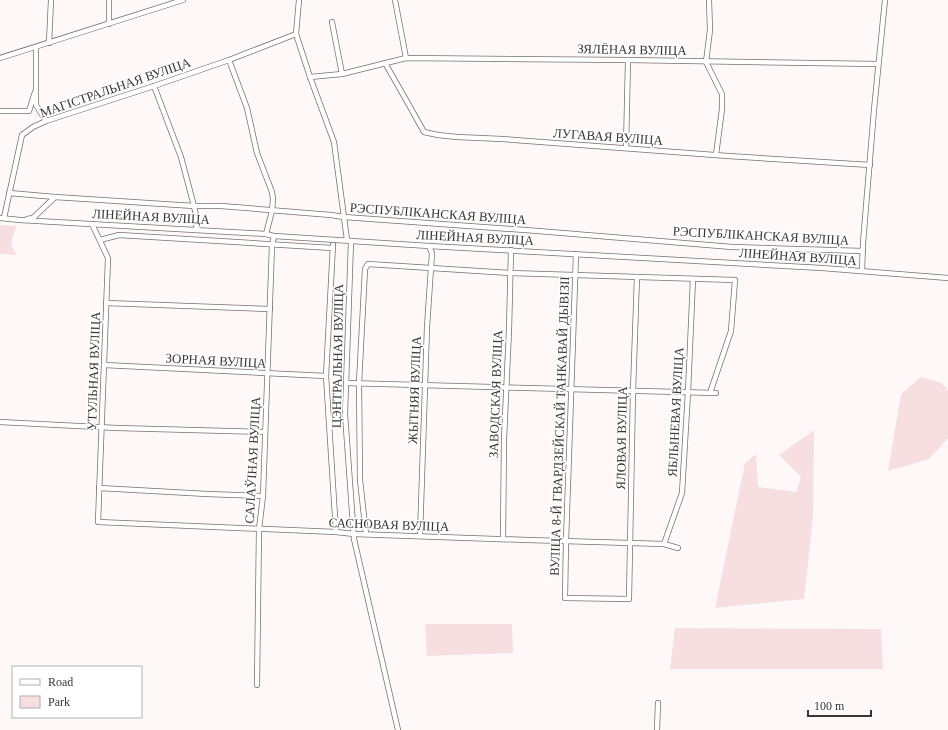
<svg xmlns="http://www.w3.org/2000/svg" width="948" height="730" font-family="Georgia,serif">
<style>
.green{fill:#f7dee1}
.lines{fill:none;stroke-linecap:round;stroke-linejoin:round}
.minor-casing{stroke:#767070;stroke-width:6}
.minor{stroke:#fff;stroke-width:4.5}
.labels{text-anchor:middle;stroke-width:3;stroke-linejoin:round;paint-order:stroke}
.street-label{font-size:13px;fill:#393636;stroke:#fff}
</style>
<rect width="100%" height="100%" fill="#fff8f9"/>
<g class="green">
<path d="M0,225L17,226C12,238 8,243 17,255L0,254Z"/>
<polygon points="921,377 942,383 948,391 948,438 929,459 888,471 901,394"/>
<polygon points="814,430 813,517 804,599 715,608 745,463 756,454 758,487 796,492 801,477 779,455"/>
<polygon points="425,624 512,624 513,653 427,656"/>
<polygon points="675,628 881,629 883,669 670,669"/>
</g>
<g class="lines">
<g class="minor-casing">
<g id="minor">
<polyline points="299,0 296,34 310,77 334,142 347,240"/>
<polyline points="395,0 406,58"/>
<polyline points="709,0 710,30 706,62 722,94 722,109 716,155"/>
<polyline points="332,22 342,74"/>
<polyline points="109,24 109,0"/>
<polyline points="49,43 51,0"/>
<polyline points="36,48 36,105 46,121"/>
<polyline points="0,58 183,0"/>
<polyline points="229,60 247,108 257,153 272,192 273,199 272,211 266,234"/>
<polyline points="385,63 409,105 424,132 438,135 457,137 502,139 728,156 870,165"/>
<polyline points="310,77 342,74 406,58 628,60 878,64"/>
<polyline points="154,86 181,157 194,206 197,220 196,230"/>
<polyline points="0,111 29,111 35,92"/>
<polyline points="626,148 628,60"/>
<polyline points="9,193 55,197"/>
<polyline points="0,218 20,220 266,234 274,236 429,246 822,268 948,278"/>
<polyline points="4,218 22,135 33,127 46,121 154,86 229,60 296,34"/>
<polyline points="27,219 33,218 55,197 194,206 221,206 331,215 344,217 538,231 732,247 863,251"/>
<polyline points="92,224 108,258 98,522 336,532 354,534 528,540 664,544 678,548"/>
<polyline points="100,240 119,235 332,248"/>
<polyline points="351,241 345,414 354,539 398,730"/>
<polyline points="333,245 326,376 336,532"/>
<polyline points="576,254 566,541 565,598 629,599 633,391 637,277"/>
<polyline points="862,271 863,243 874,110 885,0"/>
<polyline points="106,303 270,309"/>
<polyline points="104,365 326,376"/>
<polyline points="346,383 716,393"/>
<polyline points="0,422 117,428 265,432"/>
<polyline points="99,488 207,494 263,496"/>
<polyline points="366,534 360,480 359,383 365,269 368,264 510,273 735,280 731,331 710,393"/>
<polyline points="420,536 427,327 432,253 429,246"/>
<polyline points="503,539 504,439 509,330 511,250"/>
<polyline points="664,544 682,493 688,392 693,279"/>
<polyline points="257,685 259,529 263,496 272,245 274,236"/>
<polyline points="657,730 658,703"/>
</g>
</g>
<use href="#minor" class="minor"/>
</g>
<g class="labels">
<g class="street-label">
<text transform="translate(632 49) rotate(1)" y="5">ЗЯЛЁНАЯ ВУЛІЦА</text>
<text transform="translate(115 87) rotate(-19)" y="5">МАГІСТРАЛЬНАЯ ВУЛІЦА</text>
<text transform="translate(608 136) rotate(4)" y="5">ЛУГАВАЯ ВУЛІЦА</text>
<text transform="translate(438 213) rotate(4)" y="5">РЭСПУБЛІКАНСКАЯ ВУЛІЦА</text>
<text transform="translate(151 216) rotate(3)" y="5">ЛІНЕЙНАЯ ВУЛІЦА</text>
<text transform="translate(761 235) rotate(3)" y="5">РЭСПУБЛІКАНСКАЯ ВУЛІЦА</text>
<text transform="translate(475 237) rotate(3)" y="5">ЛІНЕЙНАЯ ВУЛІЦА</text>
<text transform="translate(798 256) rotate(4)" y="5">ЛІНЕЙНАЯ ВУЛІЦА</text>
<text transform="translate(337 356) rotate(-89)" y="5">ЦЭНТРАЛЬНАЯ ВУЛІЦА</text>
<text transform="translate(216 360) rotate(3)" y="5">ЗОРНАЯ ВУЛІЦА</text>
<text transform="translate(93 371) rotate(-88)" y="5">УТУЛЬНАЯ ВУЛІЦА</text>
<text transform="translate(414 390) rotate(-88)" y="5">ЖЫТНЯЯ ВУЛІЦА</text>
<text transform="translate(495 394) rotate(-88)" y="5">ЗАВОДСКАЯ ВУЛІЦА</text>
<text transform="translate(675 412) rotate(-87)" y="5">ЯБЛЫНЕВАЯ ВУЛІЦА</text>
<text transform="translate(559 426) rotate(-88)" y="5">ВУЛІЦА 8-Й ГВАРДЗЕЙСКАЙ ТАНКАВАЙ ДЫВІЗІІ</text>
<text transform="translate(621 438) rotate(-89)" y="5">ЯЛОВАЯ ВУЛІЦА</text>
<text transform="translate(252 460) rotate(-87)" y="5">САЛАЎІНАЯ ВУЛІЦА</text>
<text transform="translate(389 524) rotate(2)" y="5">САСНОВАЯ ВУЛІЦА</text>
</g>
</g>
<rect x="12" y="666" width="130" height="52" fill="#ffffff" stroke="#b0afaf"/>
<rect x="20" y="679" width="20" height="6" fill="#ffffff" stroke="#b0afaf"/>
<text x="48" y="686" font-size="12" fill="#393636">Road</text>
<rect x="20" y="696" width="20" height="12" fill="#f7dee1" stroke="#b0afaf"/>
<text x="48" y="706" font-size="12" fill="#393636">Park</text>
<path d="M808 710v6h63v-6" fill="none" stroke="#393636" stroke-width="2"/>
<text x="814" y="710" font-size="12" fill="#393636" stroke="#ffffff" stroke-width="3" paint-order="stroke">100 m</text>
</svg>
